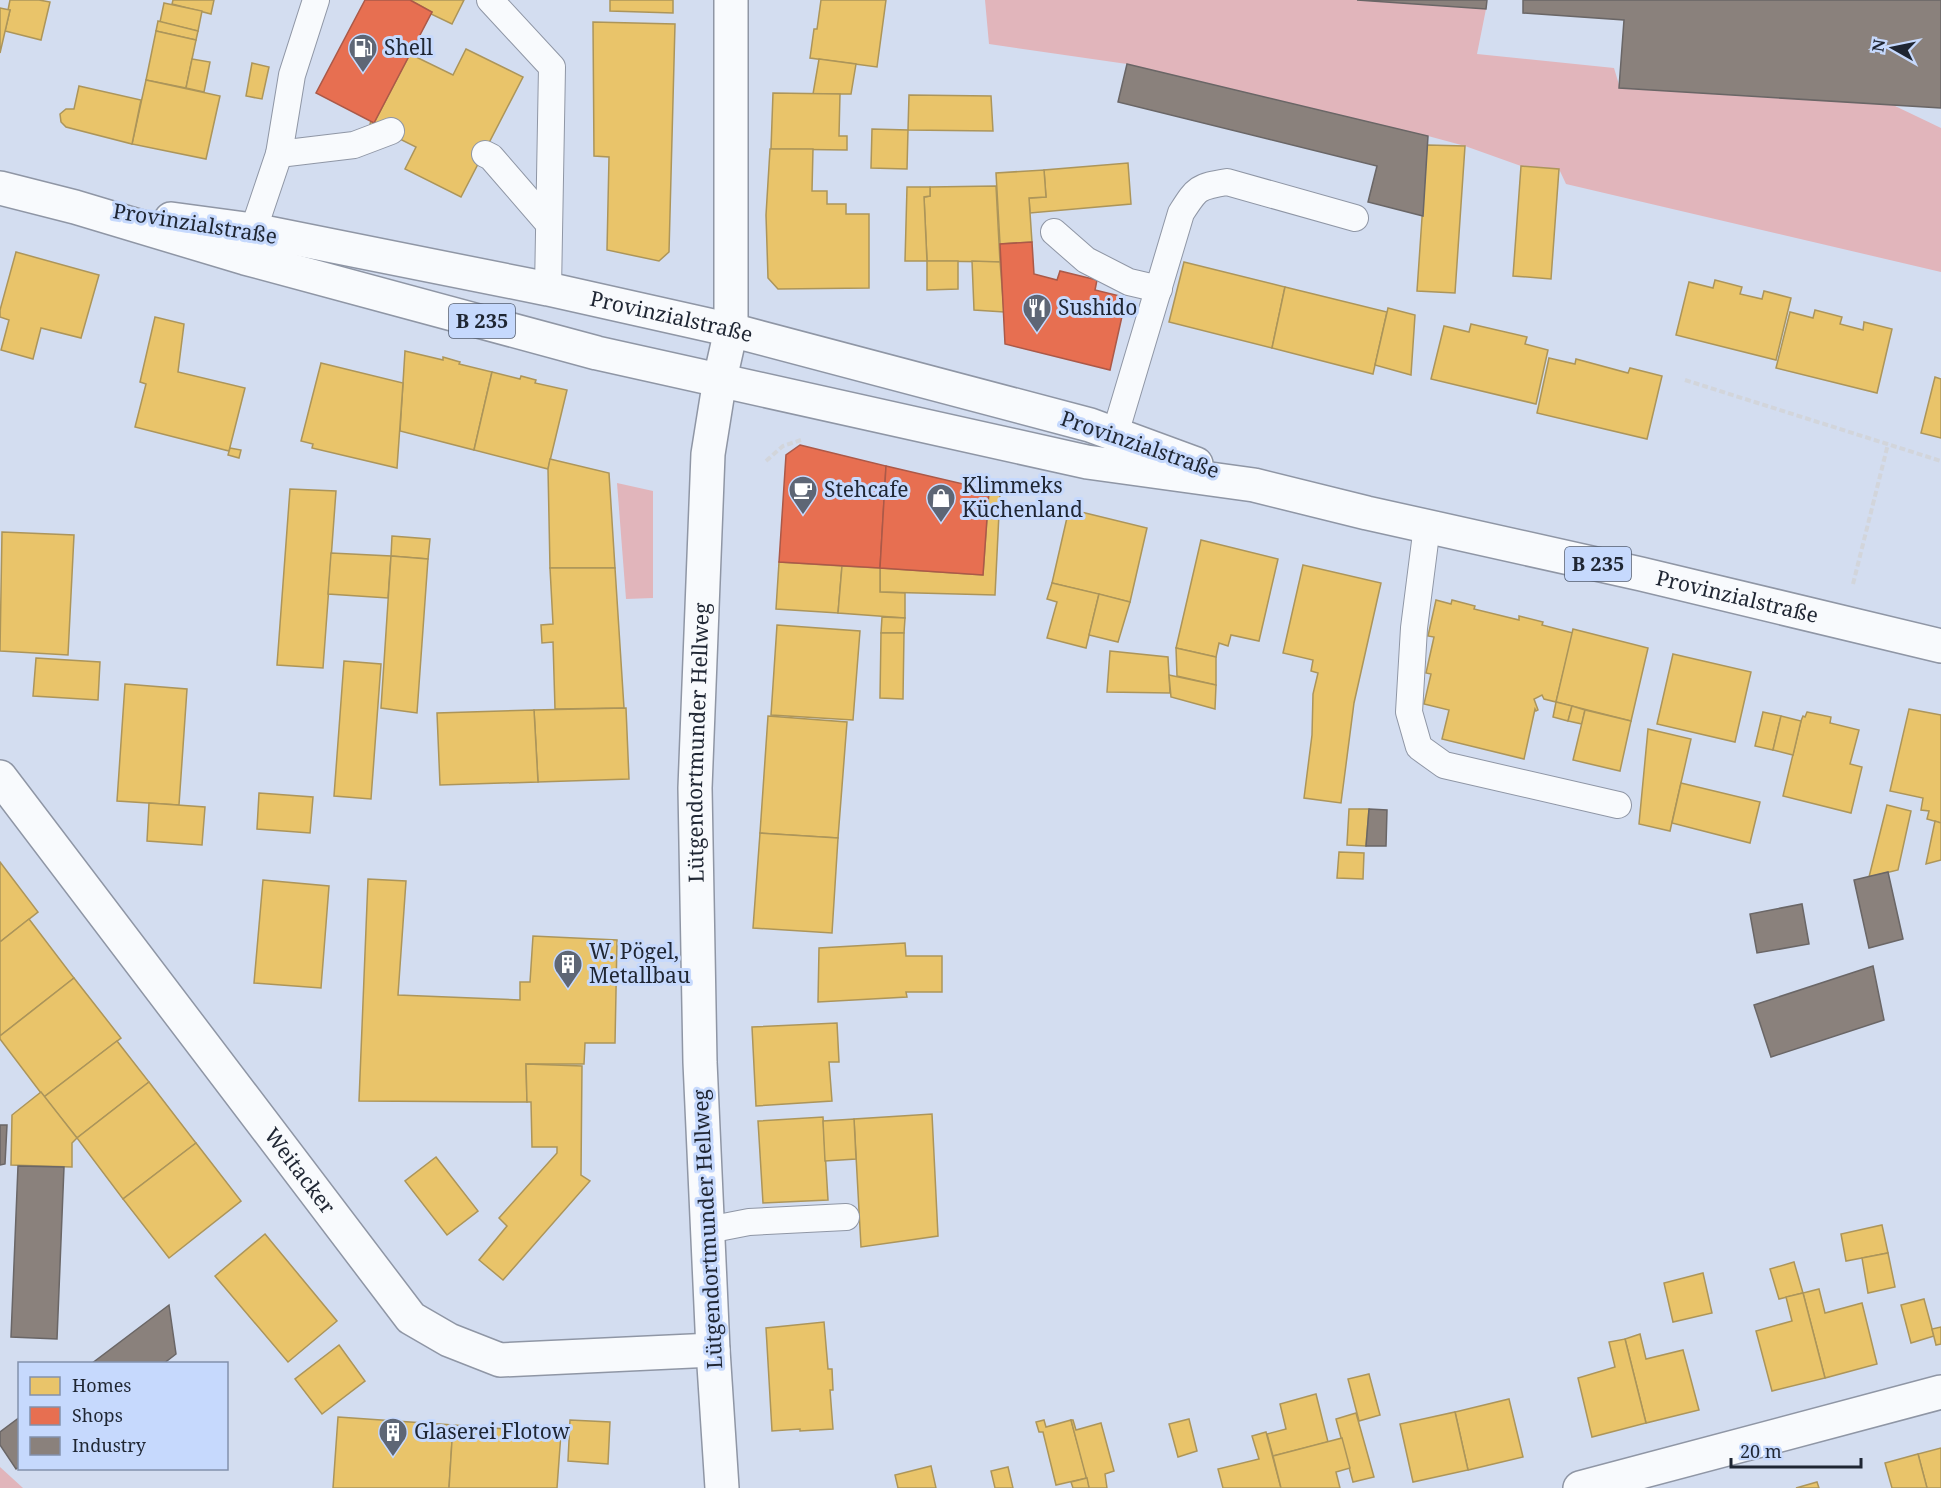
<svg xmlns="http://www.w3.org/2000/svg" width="1941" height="1488" font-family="'Noto Serif',serif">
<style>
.green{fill:#e1b5bb}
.homes{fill:#e9c46a;stroke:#ac955a;stroke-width:1.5}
.shops{fill:#e76f51;stroke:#ab5948;stroke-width:1.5}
.industry{fill:#8a817c;stroke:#6a6666;stroke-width:1.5}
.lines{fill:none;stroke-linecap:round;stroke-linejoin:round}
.lane-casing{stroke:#8f96a5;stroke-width:28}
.street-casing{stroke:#8f96a5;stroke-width:36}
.secondary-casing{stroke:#8f96a5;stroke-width:36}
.primary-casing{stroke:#8f96a5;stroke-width:36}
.path{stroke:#d2d5db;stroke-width:4;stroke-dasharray:6 3;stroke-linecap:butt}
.lane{stroke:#f8fafd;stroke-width:26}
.street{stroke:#f8fafd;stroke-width:33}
.secondary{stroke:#f8fafd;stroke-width:33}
.primary{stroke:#f8fafd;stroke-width:33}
.labels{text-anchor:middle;stroke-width:6;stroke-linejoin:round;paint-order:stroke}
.shield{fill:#c6d9fd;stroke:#515c70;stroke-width:1.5}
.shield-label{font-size:20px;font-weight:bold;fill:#1f2633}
.poi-label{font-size:21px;fill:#1f2633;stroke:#c6d9fd;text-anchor:start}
.street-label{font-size:21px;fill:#1f2633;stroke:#c6d9fd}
</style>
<rect width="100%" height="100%" fill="#d3ddf0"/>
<g class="green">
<polygon points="985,0 1357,0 1486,9 1477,54 1614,68 1620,88 1893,105 1941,128 1941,272 1566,184 1559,169 1521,166 1465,146 1428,136 1127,64 989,44"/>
<polygon points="617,483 653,491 653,598 626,599"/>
<polygon points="0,1467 23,1488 0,1488"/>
</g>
<g class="homes">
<polygon points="10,0 39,0 50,2 41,40 5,31 10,10 8,10"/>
<polygon points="173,0 214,0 211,14 172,4"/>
<polygon points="410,0 464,0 452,24 431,14 432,12"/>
<polygon points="610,0 673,0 673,13 610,11"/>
<polygon points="821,0 886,0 877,67 810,58 814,29 817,29"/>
<polygon points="164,3 202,11 198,31 160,22"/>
<polygon points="0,8 10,10 0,53"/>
<polygon points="158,21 198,31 196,40 156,31"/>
<polygon points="593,22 675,24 669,252 659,261 607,250 609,157 594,156"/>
<polygon points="156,31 196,40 186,88 146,80"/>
<polygon points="466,49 523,77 461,197 405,169 416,147 370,124 371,121 374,123 410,54 453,75"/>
<polygon points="192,59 210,62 204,92 186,88"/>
<polygon points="819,59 856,64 851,94 813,94"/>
<polygon points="252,63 269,67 262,99 246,96"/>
<polygon points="146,80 220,96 206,159 132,144"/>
<polygon points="79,86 141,100 132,144 66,127 61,122 60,114 66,109 74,109"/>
<polygon points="773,93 840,94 839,136 847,136 847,150 771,149"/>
<polygon points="909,95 991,96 993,131 908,130"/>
<polygon points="872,129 908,130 907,169 871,168"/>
<polygon points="1427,145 1465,146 1455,293 1417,291"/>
<polygon points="770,149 813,149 812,191 827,191 827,204 846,204 846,214 869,214 869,288 778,289 768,278 766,215"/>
<polygon points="1128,163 1131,204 1030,213 1029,198 1046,197 1044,170"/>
<polygon points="1521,166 1559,169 1551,279 1513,276"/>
<polygon points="1044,170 1046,197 1029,198 1032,242 1000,244 996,173"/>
<polygon points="996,186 1000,262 927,261 924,197 930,196 930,187"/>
<polygon points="907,187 930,187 930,196 924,197 927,261 905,261"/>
<polygon points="16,252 99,275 81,338 41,328 33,359 1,350 9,320 0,317 0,310"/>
<polygon points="927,261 958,261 958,289 927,290"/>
<polygon points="972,261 1000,262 1004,312 974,310"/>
<polygon points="1184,262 1285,287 1272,348 1169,322"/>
<polygon points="1715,280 1742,287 1740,294 1762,299 1764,291 1791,298 1776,360 1676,335 1689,282 1713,288"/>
<polygon points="1285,287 1387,312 1373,374 1272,348"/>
<polygon points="1388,308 1415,315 1411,375 1375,365"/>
<polygon points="1815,310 1842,317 1840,324 1863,330 1864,322 1892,329 1877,393 1776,368 1790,312 1813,318"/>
<polygon points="155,317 184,324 178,372 245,388 229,451 135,427 146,384 140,382"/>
<polygon points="1471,324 1527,337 1525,344 1548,350 1536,404 1431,379 1444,326 1469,332"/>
<polygon points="405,351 443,360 443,357 460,362 459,364 492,372 474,450 400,431"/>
<polygon points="1549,358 1575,364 1576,359 1628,373 1630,368 1662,376 1647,439 1537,413"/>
<polygon points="321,363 403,383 397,468 312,448 313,444 301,441"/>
<polygon points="492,372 520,379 521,376 536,380 535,383 567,390 548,469 474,450"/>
<polygon points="1935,377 1941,379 1941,438 1921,433"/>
<polygon points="230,448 241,450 239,458 228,455"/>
<polygon points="550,459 609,473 615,568 550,568 548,469"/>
<polygon points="290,489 336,491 323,668 277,665"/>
<polygon points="989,490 1000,493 995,595 880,592 880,568 983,575"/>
<polygon points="1069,509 1147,528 1130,602 1052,583"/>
<polygon points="2,532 74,535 68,655 0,651"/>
<polygon points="392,536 430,539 428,559 391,556"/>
<polygon points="1201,540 1278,559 1259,641 1231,635 1228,646 1219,643 1216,657 1176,648"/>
<polygon points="331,553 391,556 388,598 328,594"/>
<polygon points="391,556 428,559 417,713 381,708"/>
<polygon points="779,562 842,566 838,613 776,609"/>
<polygon points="1303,565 1381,583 1354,703 1341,803 1304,798 1312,735 1313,694 1318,673 1311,671 1313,660 1283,653"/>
<polygon points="842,566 880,568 880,592 905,593 905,618 838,613"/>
<polygon points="550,568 615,568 624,708 555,709 553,642 542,643 541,625 553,624"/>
<polygon points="1052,583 1099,594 1086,648 1047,638 1057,602 1047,599"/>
<polygon points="1099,594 1130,602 1118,642 1089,635"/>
<polygon points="1436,600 1451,604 1452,600 1475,606 1474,609 1519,620 1519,616 1543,622 1542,625 1573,633 1556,702 1544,699 1542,695 1534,699 1538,710 1536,711 1535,709 1524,759 1442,739 1449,710 1424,704 1431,674 1426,673 1434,637 1428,636"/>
<polygon points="882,617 905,618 904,633 881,633"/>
<polygon points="777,625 860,631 853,720 771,715"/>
<polygon points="1573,629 1648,648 1631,721 1556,702"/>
<polygon points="881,633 904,633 903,699 880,698"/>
<polygon points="1176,648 1216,657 1216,685 1177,676"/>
<polygon points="1110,651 1168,657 1170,693 1107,692"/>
<polygon points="1673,654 1751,672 1735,742 1657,724"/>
<polygon points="36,658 100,662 98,700 33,696"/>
<polygon points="344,661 381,664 371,799 334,796"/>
<polygon points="1169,675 1216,685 1215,709 1171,697"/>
<polygon points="125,684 187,689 179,805 117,801"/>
<polygon points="1556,702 1572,706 1568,721 1553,717"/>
<polygon points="1572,706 1585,710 1582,724 1568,721"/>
<polygon points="626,708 629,779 538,782 534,710"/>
<polygon points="1909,709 1941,715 1941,823 1927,819 1929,811 1921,810 1923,798 1890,791"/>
<polygon points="534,710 538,782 440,785 437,713"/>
<polygon points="1585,710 1631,721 1620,771 1573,760"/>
<polygon points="1763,712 1781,716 1773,750 1755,746"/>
<polygon points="1807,712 1831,717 1830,723 1859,730 1850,764 1862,767 1851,813 1783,796 1801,721 1803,716 1805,717"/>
<polygon points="768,716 847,722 838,838 760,833"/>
<polygon points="1781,716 1801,721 1793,755 1773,750"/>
<polygon points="1648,729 1691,739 1670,831 1639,824"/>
<polygon points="1681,783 1760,802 1750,843 1672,823"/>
<polygon points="259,793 313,797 310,833 257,829"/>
<polygon points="149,803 205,807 202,845 147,841"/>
<polygon points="1887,805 1911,811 1898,870 1869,877"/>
<polygon points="1349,809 1369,809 1366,846 1347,845"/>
<polygon points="1935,821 1941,823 1941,860 1926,864"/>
<polygon points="760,833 838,838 832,933 753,928"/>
<polygon points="1339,852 1364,853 1363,879 1337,878"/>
<polygon points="0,862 38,912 0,942"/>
<polygon points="368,879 406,881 398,995 520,1000 520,982 530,982 533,936 617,940 615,1043 585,1043 584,1064 526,1064 527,1102 359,1101"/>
<polygon points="263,880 329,886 321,988 254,983"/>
<polygon points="29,919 74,978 0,1036 0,942"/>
<polygon points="905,943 906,956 942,956 942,992 906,992 907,997 818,1002 819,948"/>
<polygon points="74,978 121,1038 44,1097 0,1039 0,1036"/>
<polygon points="837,1023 839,1062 829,1062 832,1101 756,1106 752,1027"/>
<polygon points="117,1041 149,1082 77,1138 44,1097"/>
<polygon points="526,1064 582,1066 581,1175 590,1181 503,1280 479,1260 507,1226 499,1218 557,1153 557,1147 532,1147 531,1102 527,1102"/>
<polygon points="149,1082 196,1143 123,1199 77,1138"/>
<polygon points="41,1092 77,1138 72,1143 72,1167 11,1165 12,1115"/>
<polygon points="932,1114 938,1236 861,1247 854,1119"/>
<polygon points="823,1117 828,1200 763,1203 758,1121"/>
<polygon points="854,1119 856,1159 825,1161 823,1121"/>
<polygon points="196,1143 241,1201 169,1258 123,1199"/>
<polygon points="436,1157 478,1211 447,1235 405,1181"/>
<polygon points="1882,1225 1888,1253 1846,1261 1841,1234"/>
<polygon points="265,1234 337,1321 288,1362 215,1276"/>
<polygon points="1888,1253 1895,1287 1868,1293 1862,1258"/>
<polygon points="1794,1262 1803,1293 1779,1299 1770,1269"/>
<polygon points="1703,1273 1712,1313 1673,1322 1664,1283"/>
<polygon points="1819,1289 1825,1313 1862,1303 1877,1364 1825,1378 1803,1293"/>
<polygon points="1803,1293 1825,1378 1772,1391 1756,1331 1792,1321 1786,1297"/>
<polygon points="1924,1299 1934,1336 1911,1343 1901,1305"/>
<polygon points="824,1322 828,1369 832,1369 833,1390 830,1390 833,1429 800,1431 800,1429 772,1431 766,1328"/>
<polygon points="1941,1327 1941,1344 1936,1345 1932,1329"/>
<polygon points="1640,1334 1646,1359 1683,1350 1699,1410 1646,1423 1625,1339"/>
<polygon points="1625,1339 1646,1423 1592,1437 1578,1378 1615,1367 1609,1342"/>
<polygon points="339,1345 365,1381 322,1414 295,1379"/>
<polygon points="1369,1374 1380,1415 1359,1421 1348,1379"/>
<polygon points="1316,1394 1328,1442 1273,1456 1267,1434 1286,1429 1280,1404"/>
<polygon points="1509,1399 1523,1457 1468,1470 1455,1412"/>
<polygon points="1455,1412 1468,1470 1413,1482 1400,1424"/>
<polygon points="1356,1413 1374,1477 1353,1482 1336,1419"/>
<polygon points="338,1417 453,1425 449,1488 333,1488"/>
<polygon points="1189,1419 1197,1451 1178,1457 1169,1424"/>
<polygon points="570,1420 610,1422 608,1464 568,1461"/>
<polygon points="1044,1420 1046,1427 1071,1420 1087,1478 1056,1485 1043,1432 1039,1432 1036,1422"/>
<polygon points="1071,1420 1073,1420 1076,1430 1101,1423 1114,1471 1105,1474 1107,1488 1089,1488"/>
<polygon points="453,1425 561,1433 557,1488 449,1488"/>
<polygon points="1266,1432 1281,1488 1223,1488 1218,1469 1259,1459 1252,1436"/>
<polygon points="1342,1438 1350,1468 1336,1472 1340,1488 1281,1488 1273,1456"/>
<polygon points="1941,1448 1941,1488 1927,1488 1918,1454"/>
<polygon points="1918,1454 1927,1488 1892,1488 1885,1463"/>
<polygon points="931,1466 936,1488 898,1488 895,1475"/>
<polygon points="1008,1467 1013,1488 995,1488 991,1471"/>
<polygon points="1087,1478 1089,1488 1073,1488 1071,1482"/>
<polygon points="1817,1482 1819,1488 1796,1488"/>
</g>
<g class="shops">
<polygon points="365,0 410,0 432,12 374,123 316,93"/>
<polygon points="1032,242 1034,274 1057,280 1060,271 1097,280 1095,290 1124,297 1125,303 1110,370 1005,344 1000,244"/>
<polygon points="800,445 886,466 880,568 779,562 786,455"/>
<polygon points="886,466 989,490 983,575 880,568"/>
</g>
<g class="industry">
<polygon points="1357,0 1487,0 1486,9"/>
<polygon points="1523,0 1941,0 1941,108 1619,88 1624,20 1523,13"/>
<polygon points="1127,64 1428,136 1423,216 1368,202 1377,166 1118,102"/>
<polygon points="1369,809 1387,810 1386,846 1366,846"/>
<polygon points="1888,872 1903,939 1869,948 1854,880"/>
<polygon points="1802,904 1809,944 1757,953 1750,914"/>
<polygon points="1873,966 1884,1020 1771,1057 1754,1005"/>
<polygon points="0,1125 7,1125 5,1164 0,1165"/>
<polygon points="18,1166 64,1167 57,1339 11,1337"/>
<polygon points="169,1305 176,1354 163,1364 91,1364"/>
<polygon points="20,1417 20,1466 16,1469 0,1445 0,1432"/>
</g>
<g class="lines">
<g class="lane-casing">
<g id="lane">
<polyline points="490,0 552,67 548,289"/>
<polyline points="279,154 354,145 391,131"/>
<polyline points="485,154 491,157 549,224"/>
<polyline points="1054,232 1086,260 1129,282 1159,289"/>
<polyline points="248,246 279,154 292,75 316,0"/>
<path d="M1115,434L1181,213C1197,188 1197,187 1227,182L1355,218"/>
<polyline points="1427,526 1414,628 1409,712 1419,747 1444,765 1618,805"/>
<polyline points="708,1230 749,1222 846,1217"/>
</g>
</g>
<g class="street-casing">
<g id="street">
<path id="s1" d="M0,777L411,1318L449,1340L500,1360L713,1350"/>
<polyline points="1580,1488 1941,1392"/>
</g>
</g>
<g class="secondary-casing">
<g id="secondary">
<path id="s2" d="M722,1488L713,1350L700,1062L695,788L708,454L720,379L731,330V0"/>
</g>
</g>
<g class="primary-casing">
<g id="primary">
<path id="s3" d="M0,188L75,207L245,258L597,353L1087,462L1254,485L1367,513L1641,574L1941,646"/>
<path id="s4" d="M171,219L253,230L548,289L731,330L1090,425L1196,464"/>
</g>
</g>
<g class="path">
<polyline points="1685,380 1941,461"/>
<polyline points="766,461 783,446 801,440"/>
<polyline points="1853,584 1888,444"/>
</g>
<use href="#lane" class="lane"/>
<use href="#street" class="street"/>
<use href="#secondary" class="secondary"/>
<use href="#primary" class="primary"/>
</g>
<defs>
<g id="fuel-pin" transform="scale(1.5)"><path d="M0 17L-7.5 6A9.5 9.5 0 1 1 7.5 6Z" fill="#5e6675" stroke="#c6d9fd"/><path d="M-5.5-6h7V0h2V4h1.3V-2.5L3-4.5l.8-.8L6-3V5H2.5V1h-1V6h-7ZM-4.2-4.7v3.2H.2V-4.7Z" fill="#fff"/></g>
<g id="restaurant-pin" transform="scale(1.5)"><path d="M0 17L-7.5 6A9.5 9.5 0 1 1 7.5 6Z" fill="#5e6675" stroke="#c6d9fd"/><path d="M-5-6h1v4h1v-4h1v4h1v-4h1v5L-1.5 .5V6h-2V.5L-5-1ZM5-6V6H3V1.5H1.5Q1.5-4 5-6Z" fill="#fff"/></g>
<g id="cafe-pin" transform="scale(1.5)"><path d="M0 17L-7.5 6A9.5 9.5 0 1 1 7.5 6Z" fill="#5e6675" stroke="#c6d9fd"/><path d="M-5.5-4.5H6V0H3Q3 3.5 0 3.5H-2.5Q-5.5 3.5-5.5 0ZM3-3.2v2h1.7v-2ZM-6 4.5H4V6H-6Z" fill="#fff"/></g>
<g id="shop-pin" transform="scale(1.5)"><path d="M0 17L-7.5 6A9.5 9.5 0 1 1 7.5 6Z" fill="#5e6675" stroke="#c6d9fd"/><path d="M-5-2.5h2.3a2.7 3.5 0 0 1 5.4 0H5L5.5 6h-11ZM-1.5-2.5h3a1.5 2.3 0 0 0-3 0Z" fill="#fff"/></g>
<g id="building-pin" transform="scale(1.5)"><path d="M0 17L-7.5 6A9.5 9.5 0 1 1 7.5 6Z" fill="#5e6675" stroke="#c6d9fd"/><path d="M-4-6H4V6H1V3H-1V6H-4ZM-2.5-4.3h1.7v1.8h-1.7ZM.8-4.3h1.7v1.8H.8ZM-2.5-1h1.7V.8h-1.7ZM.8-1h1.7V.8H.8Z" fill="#fff"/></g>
</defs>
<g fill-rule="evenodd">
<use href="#fuel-pin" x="363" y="48"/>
<use href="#restaurant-pin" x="1037" y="308"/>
<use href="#cafe-pin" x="803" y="490"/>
<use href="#shop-pin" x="941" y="498"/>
<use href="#building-pin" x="568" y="964"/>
<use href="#building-pin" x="393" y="1432"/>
</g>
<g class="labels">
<g class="shield">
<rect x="449" y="304" width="66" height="34" rx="4.5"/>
<rect x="1565" y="547" width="66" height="34" rx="4.5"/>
</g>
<g class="shield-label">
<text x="482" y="328">B 235</text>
<text x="1598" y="571">B 235</text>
</g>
<g class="poi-label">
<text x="384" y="55">Shell</text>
<text x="1058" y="315">Sushido</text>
<text x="962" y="493">Klimmeks<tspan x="962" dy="24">Küchenland</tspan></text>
<text x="824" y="497">Stehcafe</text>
<text x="589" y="959">W. Pögel,<tspan x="589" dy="24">Metallbau</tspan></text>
<text x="414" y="1439">Glaserei Flotow</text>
</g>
<g class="street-label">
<text transform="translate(195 224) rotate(9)" y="7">Provinzialstraße</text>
<text dy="7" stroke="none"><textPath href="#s4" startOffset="510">Provinzialstraße</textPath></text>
<text transform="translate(1140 445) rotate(19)" y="7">Provinzialstraße</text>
<text dy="7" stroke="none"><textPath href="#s3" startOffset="1786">Provinzialstraße</textPath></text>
<text dy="7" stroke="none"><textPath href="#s2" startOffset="746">Lütgendortmunder Hellweg</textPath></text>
<text dy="7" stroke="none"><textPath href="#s1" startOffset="495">Weitacker</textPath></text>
<text transform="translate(708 1229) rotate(-93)" y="7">Lütgendortmunder Hellweg</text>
</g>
</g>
<rect x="18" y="1362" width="210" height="108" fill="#c6d9fd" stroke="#8391ac" stroke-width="1.5"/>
<rect x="30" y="1377" width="30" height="18" fill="#e9c46a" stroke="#8391ac" stroke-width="1.5"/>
<text x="72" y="1392" font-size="18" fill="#1f2633">Homes</text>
<rect x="30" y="1407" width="30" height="18" fill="#e76f51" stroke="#8391ac" stroke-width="1.5"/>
<text x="72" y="1422" font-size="18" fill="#1f2633">Shops</text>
<rect x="30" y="1437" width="30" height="18" fill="#8a817c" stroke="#8391ac" stroke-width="1.5"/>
<text x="72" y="1452" font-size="18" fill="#1f2633">Industry</text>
<g transform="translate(1893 48) rotate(279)" stroke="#c6d9fd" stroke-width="4.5" paint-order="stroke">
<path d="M0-4.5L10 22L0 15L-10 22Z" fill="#1f2633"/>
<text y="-9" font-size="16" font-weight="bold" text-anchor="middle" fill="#1f2633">N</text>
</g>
<path d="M1731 1458v9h130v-9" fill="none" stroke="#1f2633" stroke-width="3"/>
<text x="1740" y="1458" font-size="18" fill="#1f2633" stroke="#c6d9fd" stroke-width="4.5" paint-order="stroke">20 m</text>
</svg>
